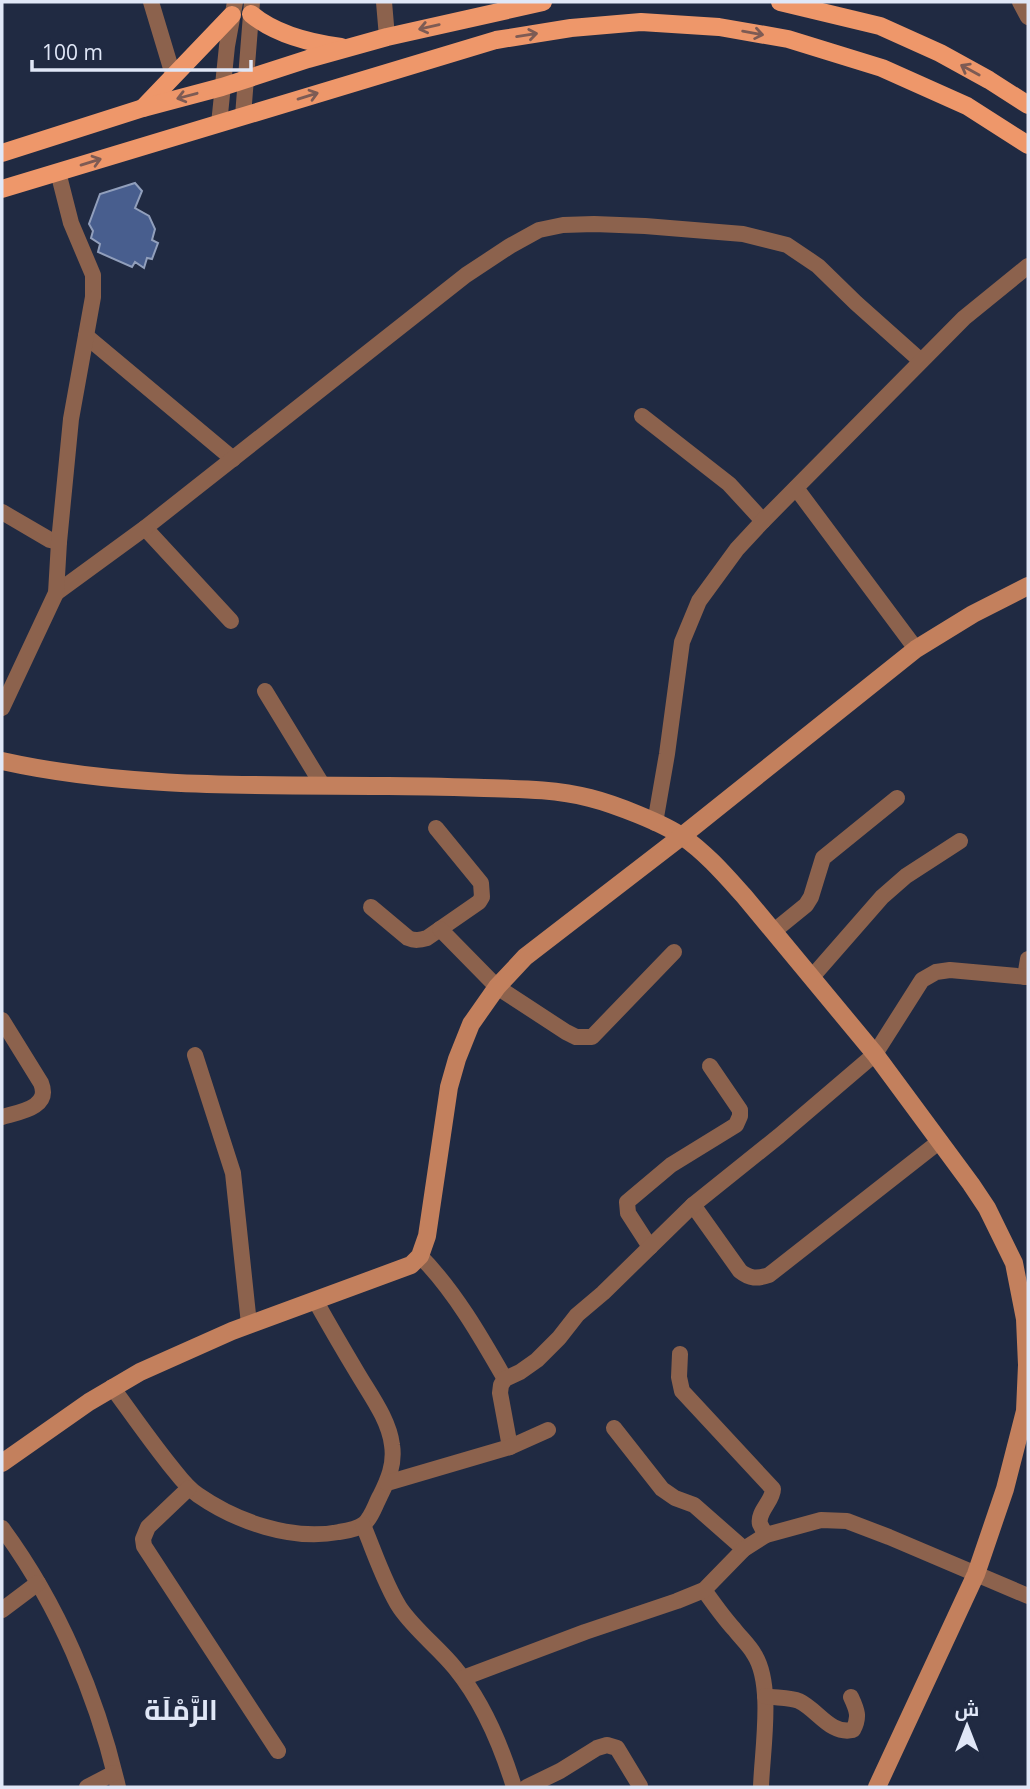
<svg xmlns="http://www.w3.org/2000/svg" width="1030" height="1789" font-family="'Open Sans',Cairo,sans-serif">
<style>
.building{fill:#485e8e;stroke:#919fbc;stroke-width:2}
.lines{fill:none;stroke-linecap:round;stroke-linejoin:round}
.street{stroke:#8c624d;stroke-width:16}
.secondary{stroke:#c3805d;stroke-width:18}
.primary{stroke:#ee976a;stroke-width:18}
.oneway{stroke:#7d5b54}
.labels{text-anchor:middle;stroke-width:5;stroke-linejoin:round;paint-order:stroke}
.district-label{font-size:28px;font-weight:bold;fill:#e0e7f7;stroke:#202a42}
</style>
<rect width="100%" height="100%" fill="#202a42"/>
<polygon class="building" points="135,183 142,191 135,208 149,216 155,229 152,240 158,243 152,259 147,258 144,268 135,262 132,267 98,252 100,244 91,238 93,231 89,224 100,194"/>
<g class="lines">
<g class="street">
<polyline points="151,2 173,75"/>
<polyline points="384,2 387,37"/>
<polyline points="1020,2 1028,17"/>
<polyline points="243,116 252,2"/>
<polyline points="219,124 227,46 235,2"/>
<polyline points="86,336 233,459"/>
<polyline points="642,416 729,484 763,521"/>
<polyline points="796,488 916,649"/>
<polyline points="2,512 50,540 59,542"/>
<polyline points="145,528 231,621"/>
<polyline points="56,593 145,528 466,275 510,246 539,230 563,225 594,224 645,226 743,234 787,245 818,266 856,303 921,361"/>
<polyline points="265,691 323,786"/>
<polyline points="2,708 56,593 59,542 71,419 93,297 93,275 71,223 58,172"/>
<polyline points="655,823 667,754 682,642 699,601 737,549 763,521 964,318 1028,266"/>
<path d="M371,907L408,938C415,941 420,940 427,938L479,902L482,897L481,883L436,828"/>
<polyline points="440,929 497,987 566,1032 576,1037 592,1037 674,952"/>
<polyline points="774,931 806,905 811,897 823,858 897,798"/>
<polyline points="812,977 882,897 906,876 960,841"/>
<polyline points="1025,977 1028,959"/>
<path d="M2,1020L41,1083C51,1108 19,1112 2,1117"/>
<polyline points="195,1055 233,1173 249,1324"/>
<path d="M693,1205L740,1271C750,1279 757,1279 769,1275L940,1141"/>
<polyline points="650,1247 628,1213 627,1202 671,1165 736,1125 740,1116 740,1110 710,1066"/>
<path d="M420,1256C454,1290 481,1337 505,1379"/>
<path d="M680,1354L679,1377L682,1391L773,1489C773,1501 757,1512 760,1524C762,1528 764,1532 766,1535"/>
<path d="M112,1387C131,1413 149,1439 169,1464C178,1475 186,1487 198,1495C237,1522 292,1541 339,1532C346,1531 358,1529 364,1524C372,1517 375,1505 380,1496C388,1480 395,1464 392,1445C389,1420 371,1396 358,1374C343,1349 329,1325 315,1300"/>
<polyline points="614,1428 662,1489 675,1498 694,1505 744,1549"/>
<polyline points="510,1447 500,1393 501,1385 505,1379 520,1372 537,1360 559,1338 577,1315 603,1293 693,1205 779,1136 875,1054 922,980 936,972 950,970 1028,977"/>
<polyline points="387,1483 510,1447 548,1430"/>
<polyline points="189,1488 148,1527 143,1539 144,1546 278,1751"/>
<path d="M363,1525C374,1551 385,1585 400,1608C416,1631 438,1647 455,1668C483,1702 501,1745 514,1787"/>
<path d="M2,1528C58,1604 97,1696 118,1787"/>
<path d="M704,1590C714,1604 723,1617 734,1629C740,1637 749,1645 754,1654C774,1684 762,1751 761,1787"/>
<polyline points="2,1610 38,1583"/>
<polyline points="463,1678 585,1632 677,1601 704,1590 744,1549 766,1535 821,1520 847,1521 889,1537 1028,1596"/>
<path d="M765,1696C775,1698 790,1697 799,1701C818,1710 830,1735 853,1730C860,1717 857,1710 851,1697"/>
<polyline points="87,1787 114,1773"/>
<polyline points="527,1787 560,1771 597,1748 607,1745 617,1748 640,1786"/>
</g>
<g class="secondary">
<path d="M2,761C128,789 260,785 388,786C420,786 452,787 484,788C520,789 555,789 590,798C614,804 663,823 683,837C706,853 725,875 744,896L875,1054L971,1184L987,1208L1014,1263L1025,1319L1027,1365L1025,1411L1005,1489L976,1574L877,1787"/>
<polyline points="2,1463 89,1402 140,1372 232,1331 411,1265 420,1256 427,1236 449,1087 457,1059 471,1024 497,987 525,957 682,836 916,649 973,614 1028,586"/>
</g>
<g class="primary">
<polyline points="780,2 880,26 940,53 989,80 1028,105"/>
<path d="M251,14C275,34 310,43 341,47"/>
<polyline points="143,108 232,15"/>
<polyline points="2,153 143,108 222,87 308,59 387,37 543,2"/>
<polyline points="2,189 496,40 571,28 641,22 719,27 788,39 882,68 967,106 1028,145"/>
</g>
</g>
<defs><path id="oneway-shaft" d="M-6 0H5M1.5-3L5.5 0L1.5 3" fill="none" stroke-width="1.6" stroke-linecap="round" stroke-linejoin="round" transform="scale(1.75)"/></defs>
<g class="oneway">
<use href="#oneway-shaft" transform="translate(429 27) rotate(167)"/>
<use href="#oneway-shaft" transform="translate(753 33) rotate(10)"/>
<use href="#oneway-shaft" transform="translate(527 35) rotate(-9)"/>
<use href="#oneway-shaft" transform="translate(970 70) rotate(-151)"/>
<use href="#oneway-shaft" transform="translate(187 96) rotate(165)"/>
<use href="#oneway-shaft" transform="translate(308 96) rotate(-17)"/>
<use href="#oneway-shaft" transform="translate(91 162) rotate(-17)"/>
</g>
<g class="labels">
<g class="district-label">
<text x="181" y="1720">الرَّمْلَة</text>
</g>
</g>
<rect width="1030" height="1789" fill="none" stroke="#e0e7f7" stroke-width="7"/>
<g transform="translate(967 1726)" stroke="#202a42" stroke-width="5" paint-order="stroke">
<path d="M0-5L12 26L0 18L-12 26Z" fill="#e0e7f7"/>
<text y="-10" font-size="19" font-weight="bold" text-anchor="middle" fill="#e0e7f7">ش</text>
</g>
<path d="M32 60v10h219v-10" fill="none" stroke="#e0e7f7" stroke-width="3.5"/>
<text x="42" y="60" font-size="21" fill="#e0e7f7" stroke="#202a42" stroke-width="5" paint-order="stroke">100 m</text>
</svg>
